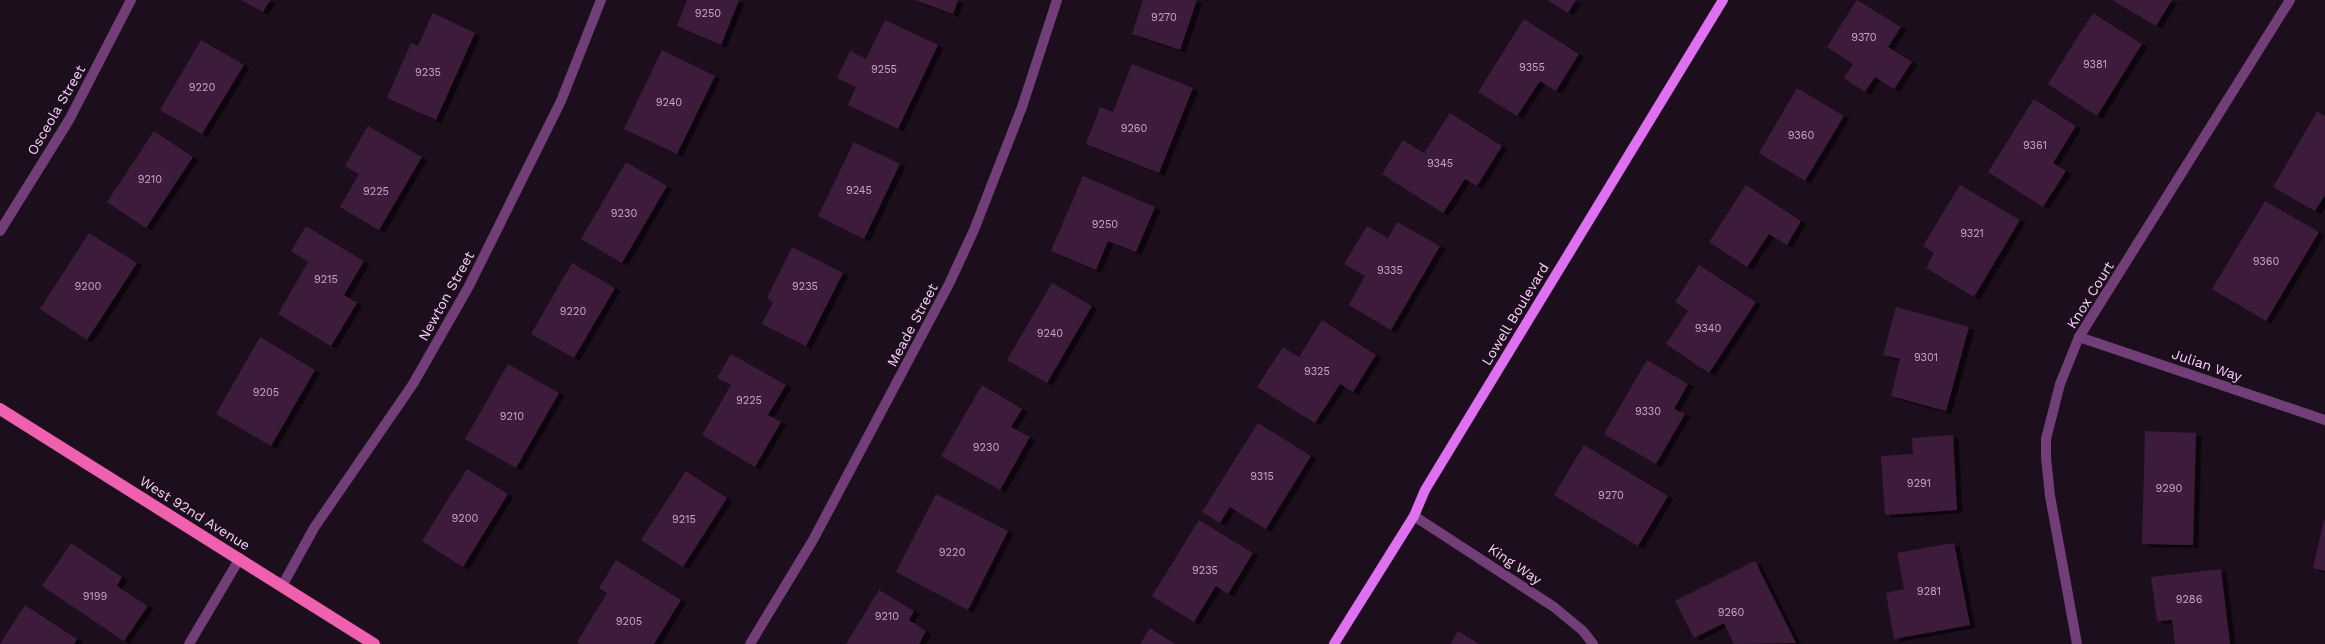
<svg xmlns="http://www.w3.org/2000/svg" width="2325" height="644" font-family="'Work Sans',sans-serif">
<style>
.building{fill:#3c1c3b;filter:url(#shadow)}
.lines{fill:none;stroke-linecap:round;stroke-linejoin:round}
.street{stroke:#713e78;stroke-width:10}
.secondary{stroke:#df70f1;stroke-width:10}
.primary{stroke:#ef61ae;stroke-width:12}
.labels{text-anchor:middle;stroke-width:4.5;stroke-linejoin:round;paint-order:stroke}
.number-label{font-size:11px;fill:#c9a2ca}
.street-label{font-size:14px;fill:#f8cffa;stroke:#1d0e1d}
</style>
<defs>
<filter id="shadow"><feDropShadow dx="5.5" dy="3" stdDeviation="0" flood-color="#0009"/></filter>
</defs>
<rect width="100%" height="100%" fill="#1d0e1d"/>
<g class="building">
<polygon points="241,0 270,0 263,12"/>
<polygon points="687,0 739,0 721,45 677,26"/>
<polygon points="915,0 958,0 953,14"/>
<polygon points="1143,0 1197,0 1180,50 1132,34"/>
<polygon points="1547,0 1576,0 1568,13"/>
<polygon points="1857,0 1901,27 1888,47 1912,62 1894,89 1875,77 1865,92 1844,78 1853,64 1827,47"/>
<polygon points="2112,0 2172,0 2156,26"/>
<polygon points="433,13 475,33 436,120 387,98 411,43 418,46"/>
<polygon points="2093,13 2142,44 2097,116 2048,84"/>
<polygon points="1524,19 1579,54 1556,91 1540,81 1517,116 1478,92"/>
<polygon points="885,20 938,45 898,129 848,105 856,87 837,78 850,51 866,59"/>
<polygon points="201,40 244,65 202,134 160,110"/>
<polygon points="662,50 715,76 677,154 624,129"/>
<polygon points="1132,64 1193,88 1159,173 1086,144 1100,107 1113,112"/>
<polygon points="1797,88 1844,116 1805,181 1759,153"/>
<polygon points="2034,99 2076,126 2053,163 2066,171 2043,207 1988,172"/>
<polygon points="2317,112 2325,116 2325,195 2315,211 2273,187"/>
<polygon points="1450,113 1502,146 1477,186 1465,179 1443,213 1382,174 1403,140 1424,153"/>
<polygon points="368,126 422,157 379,230 340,207 359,174 345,166"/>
<polygon points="154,131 193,157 146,228 107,202"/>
<polygon points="854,142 900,164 864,239 818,216"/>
<polygon points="626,162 667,186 622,263 581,239"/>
<polygon points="1083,176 1155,207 1136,252 1108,241 1096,270 1051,251"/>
<polygon points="1746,185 1801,221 1787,245 1769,234 1747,267 1709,242"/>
<polygon points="1960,185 2020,220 1974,297 1926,268 1934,253 1923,246"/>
<polygon points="2265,201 2319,232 2266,321 2212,289"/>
<polygon points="1397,222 1440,246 1391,330 1349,305 1365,276 1344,264 1367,226 1388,238"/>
<polygon points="306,226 364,261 344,295 357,303 331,346 278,314 308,262 291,251"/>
<polygon points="89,233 137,263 87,340 40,309"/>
<polygon points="792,247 843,273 806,346 762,324 773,302 767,298"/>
<polygon points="572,263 615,288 574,358 531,334"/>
<polygon points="1699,265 1756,302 1709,373 1666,344 1688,311 1675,302"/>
<polygon points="1052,283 1092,306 1047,383 1007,360"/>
<polygon points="1896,307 1969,327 1946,411 1891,396 1900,359 1883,355"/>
<polygon points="1322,320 1376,355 1353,392 1340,384 1315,423 1257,387 1283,347 1299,357"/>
<polygon points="260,337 315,370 271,446 216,414"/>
<polygon points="731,354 786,385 768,415 781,422 755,467 702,435 731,385 717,378"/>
<polygon points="1647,360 1688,384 1674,409 1685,414 1656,464 1604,434"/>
<polygon points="508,364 559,393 516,468 465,439"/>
<polygon points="982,385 1022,409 1011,427 1030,437 1000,490 941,456"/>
<polygon points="1258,423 1311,456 1266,529 1230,507 1220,523 1202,512"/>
<polygon points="2145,431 2196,433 2193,545 2142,544"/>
<polygon points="1953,435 1957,510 1885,515 1881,456 1913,454 1912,438"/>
<polygon points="1584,445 1668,496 1638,546 1554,495"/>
<polygon points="467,469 508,494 463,567 422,541"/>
<polygon points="686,471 727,498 683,567 641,540"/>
<polygon points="936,494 1008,531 968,610 896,572"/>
<polygon points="1199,520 1253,553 1228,594 1216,586 1194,622 1152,596"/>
<polygon points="2324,520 2325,520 2325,571 2313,568"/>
<polygon points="71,543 122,577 117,586 148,606 124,641 42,586"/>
<polygon points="1954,543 1970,625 1894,639 1886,593 1904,589 1897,553"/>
<polygon points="616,560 681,600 654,644 581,644 577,642 607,593 599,588"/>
<polygon points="1755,561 1796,643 1734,644 1724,623 1694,638 1675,601"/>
<polygon points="2221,569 2230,644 2175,644 2172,620 2157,621 2151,577"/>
<polygon points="879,590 914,611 909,620 926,631 919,644 846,644"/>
<polygon points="25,605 77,639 74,644 0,644"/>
<polygon points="1150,628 1175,644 1140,644"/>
<polygon points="1458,631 1479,644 1450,644"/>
</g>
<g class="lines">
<g class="street">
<polyline points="0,231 69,120 131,0"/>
<polyline points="2079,337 2325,420"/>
<polyline points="1414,516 1554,607 1583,631 1593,644"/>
<polyline points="282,586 314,528 413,384 469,286 561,101 601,0"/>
<polyline points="189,644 240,558"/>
<polyline points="750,644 813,540 949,284 974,230 1022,107 1057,0"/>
<polyline points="2077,644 2050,496 2046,457 2046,439 2060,384 2079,337 2290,0"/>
</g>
<polyline class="secondary" points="1334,644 1414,516 1425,490 1723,0"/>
<polyline class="primary" points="0,409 374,644"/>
</g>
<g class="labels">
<g class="number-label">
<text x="708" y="17">9250</text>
<text x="1164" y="21">9270</text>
<text x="1864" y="41">9370</text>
<text x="2095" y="68">9381</text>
<text x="1532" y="71">9355</text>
<text x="884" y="73">9255</text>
<text x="428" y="76">9235</text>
<text x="202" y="91">9220</text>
<text x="669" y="106">9240</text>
<text x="1134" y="132">9260</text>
<text x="1801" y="139">9360</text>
<text x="2035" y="149">9361</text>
<text x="1440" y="167">9345</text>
<text x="150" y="183">9210</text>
<text x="859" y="194">9245</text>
<text x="376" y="195">9225</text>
<text x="624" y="217">9230</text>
<text x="1105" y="228">9250</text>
<text x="1972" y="237">9321</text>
<text x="2266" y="265">9360</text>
<text x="1390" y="274">9335</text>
<text x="326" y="283">9215</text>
<text x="88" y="290">9200</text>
<text x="805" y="290">9235</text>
<text x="573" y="315">9220</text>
<text x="1708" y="332">9340</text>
<text x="1050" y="337">9240</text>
<text x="1926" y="361">9301</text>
<text x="1317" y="375">9325</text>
<text x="266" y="396">9205</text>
<text x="749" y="404">9225</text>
<text x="1648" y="415">9330</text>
<text x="512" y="420">9210</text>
<text x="986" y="451">9230</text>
<text x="1262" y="480">9315</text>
<text x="1919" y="487">9291</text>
<text x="2169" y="492">9290</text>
<text x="1611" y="499">9270</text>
<text x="465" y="522">9200</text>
<text x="684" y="523">9215</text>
<text x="952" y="556">9220</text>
<text x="1205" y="574">9235</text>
<text x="1929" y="595">9281</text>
<text x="95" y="600">9199</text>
<text x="2189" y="603">9286</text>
<text x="1731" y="616">9260</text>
<text x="887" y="620">9210</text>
<text x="629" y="625">9205</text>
</g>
<g class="street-label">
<text transform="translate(56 110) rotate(-60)" y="5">Osceola Street</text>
<text transform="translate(2090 295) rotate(-58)" y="5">Knox Court</text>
<text transform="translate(446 296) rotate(-61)" y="5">Newton Street</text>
<text transform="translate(1515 314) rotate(-59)" y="5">Lowell Boulevard</text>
<text transform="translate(912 325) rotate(-62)" y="5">Meade Street</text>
<text transform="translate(2207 365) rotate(19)" y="5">Julian Way</text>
<text transform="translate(195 513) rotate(32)" y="5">West 92nd Avenue</text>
<text transform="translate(1515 564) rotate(34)" y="5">King Way</text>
</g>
</g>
</svg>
